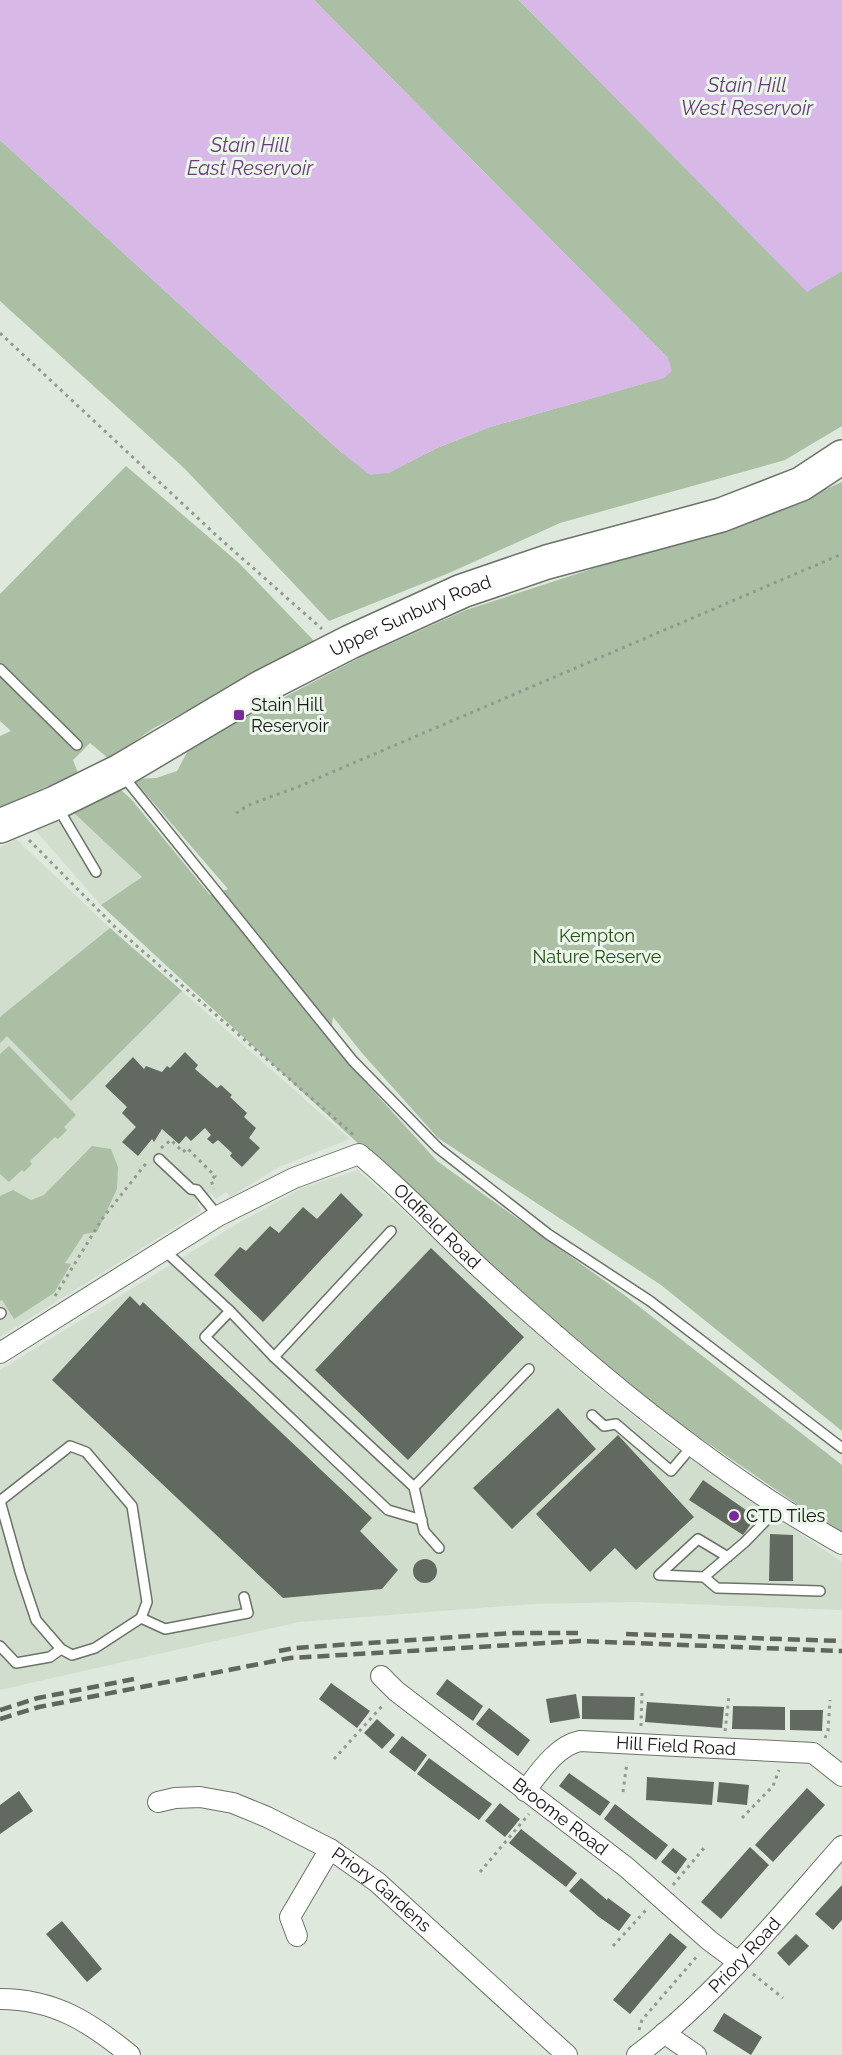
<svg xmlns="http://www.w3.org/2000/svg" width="842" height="2055" font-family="Raleway,sans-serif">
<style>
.built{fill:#d1decd}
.green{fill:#aabfa4}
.water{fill:#d7b8e6}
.building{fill:#626960}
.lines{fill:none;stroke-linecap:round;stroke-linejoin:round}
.lane-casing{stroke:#6b7268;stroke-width:12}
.street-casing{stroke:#6b7268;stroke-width:22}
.highway-casing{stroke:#6b7268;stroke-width:36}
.path{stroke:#929990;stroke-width:3;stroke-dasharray:3 4.5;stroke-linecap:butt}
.lane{stroke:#fff;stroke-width:9}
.street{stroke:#fff;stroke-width:20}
.highway{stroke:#fff;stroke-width:33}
.rail{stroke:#60655e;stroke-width:4.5;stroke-dasharray:12 6;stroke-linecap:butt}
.poi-dot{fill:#7a2a9b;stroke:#ecf5ea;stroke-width:2}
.labels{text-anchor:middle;stroke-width:6;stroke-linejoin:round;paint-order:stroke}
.street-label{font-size:18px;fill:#141713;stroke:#ecf5ea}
.poi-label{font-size:18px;fill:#141713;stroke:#ecf5ea;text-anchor:start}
.park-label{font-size:18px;fill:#245014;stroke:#ecf5ea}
.water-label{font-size:20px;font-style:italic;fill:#663e78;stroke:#ecf5ea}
</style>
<rect width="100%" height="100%" fill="#dfe8dd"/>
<g class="built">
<polygon points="73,812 142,877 101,905 35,830"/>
<polygon points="16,839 110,928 350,1139 279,1167 230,1197 226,1192 216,1199 210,1193 197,1203 201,1211 0,1337 0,847"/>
<polygon points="358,1170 586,1378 670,1445 842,1562 842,1610 635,1602 534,1604 299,1622 0,1690 0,1370 235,1225 302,1188"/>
</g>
<g class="green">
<polygon points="314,0 519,0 807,291 842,271 842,426 785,460 560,523 449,573 329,621 185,469 0,301 0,140 342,453 388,473 437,448 490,427 663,378 668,358"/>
<polygon points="126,466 240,564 316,643 154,728 109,759 90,743 73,760 78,773 0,807 0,736 11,731 0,721 0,594"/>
<polygon points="842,482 842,1431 661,1285 438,1138 362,1053 333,1017 330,1041 347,1062 437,1161 623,1294 842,1465 842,1535 655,1407 481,1262 364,1149 101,905 142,877 73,812 121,790 131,799 210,895 228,889 133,779 156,778 177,771 190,747 361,657 466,610 610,563 756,519"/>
<polygon points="110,928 182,991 71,1101 7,1036 0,1043 0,1017"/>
<polygon points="9,1046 76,1115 64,1127 67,1130 58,1139 55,1137 30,1161 32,1164 24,1172 22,1170 9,1182 0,1174 0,1054"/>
<polygon points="92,1146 111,1149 118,1167 117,1189 97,1232 84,1234 65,1263 71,1264 54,1293 14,1319 2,1300 0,1301 0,1196 13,1190 31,1200 44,1195"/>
</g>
<g class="water">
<polygon points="0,0 314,0 668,358 672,371 664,378 490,427 437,448 388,473 370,475 342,453 0,140"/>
<polygon points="519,0 842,0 842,271 807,292"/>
</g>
<g class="building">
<polygon points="185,1052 198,1065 195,1069 217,1088 221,1085 232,1095 230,1097 247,1113 244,1117 256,1128 249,1138 260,1148 242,1167 230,1156 232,1153 218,1140 213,1144 207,1139 211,1135 205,1128 191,1141 186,1136 179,1144 162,1129 154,1142 152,1139 138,1156 122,1142 136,1127 122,1113 127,1107 105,1086 133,1057 144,1069 146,1066 162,1072 167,1066 170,1068"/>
<polygon points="341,1193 363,1215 263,1322 214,1275 240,1247 246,1251 270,1226 279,1233 303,1207 317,1219"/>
<polygon points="431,1248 524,1337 408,1460 315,1370"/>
<polygon points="130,1296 140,1306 143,1302 372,1518 360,1531 398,1570 382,1589 283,1598 52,1380"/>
<polygon points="558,1408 596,1449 512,1529 473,1488"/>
<polygon points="618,1435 694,1517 636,1570 615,1548 590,1572 536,1514"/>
<polygon points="703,1480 756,1517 743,1535 689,1500"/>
<polygon points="770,1534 793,1535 793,1581 769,1581"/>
<circle cx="425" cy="1571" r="12"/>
<polygon points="447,1679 483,1706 473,1721 436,1694"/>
<polygon points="331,1683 370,1711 357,1728 319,1699"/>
<polygon points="576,1694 580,1718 550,1723 546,1699"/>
<polygon points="582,1696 635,1697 634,1720 582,1719"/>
<polygon points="647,1702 724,1707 722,1728 645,1722"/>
<polygon points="733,1706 785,1707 785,1730 732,1729"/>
<polygon points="489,1708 530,1740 518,1756 476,1724"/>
<polygon points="790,1710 823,1710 822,1731 790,1730"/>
<polygon points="377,1719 395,1735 382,1749 364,1733"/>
<polygon points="402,1736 427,1755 415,1772 389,1752"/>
<polygon points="429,1758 492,1804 479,1820 417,1774"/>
<polygon points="569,1773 610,1802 600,1816 559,1786"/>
<polygon points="647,1777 714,1782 712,1805 646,1800"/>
<polygon points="719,1782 749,1785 747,1805 717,1802"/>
<polygon points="807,1788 825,1805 773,1862 755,1845"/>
<polygon points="19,1791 33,1811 0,1834 0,1805"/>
<polygon points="500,1803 520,1819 505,1837 485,1821"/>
<polygon points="615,1804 668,1845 656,1860 604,1819"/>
<polygon points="521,1829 577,1873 566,1887 509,1843"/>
<polygon points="750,1847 769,1865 721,1919 701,1902"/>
<polygon points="673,1848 687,1859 676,1874 661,1862"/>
<polygon points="581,1878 607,1900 608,1898 631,1915 619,1931 599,1917 569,1891"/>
<polygon points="842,1885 842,1920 833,1930 815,1914"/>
<polygon points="62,1921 102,1969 87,1982 46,1934"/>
<polygon points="670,1933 687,1947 630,2014 613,2000"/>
<polygon points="796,1934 809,1946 789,1966 777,1953"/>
<polygon points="724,2013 762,2037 751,2055 713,2031"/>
</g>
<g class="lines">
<g class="lane-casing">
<g id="lane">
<polyline points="0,669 77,745"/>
<polyline points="124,777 353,1061 438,1148 548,1234 650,1301 842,1448"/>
<polyline points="58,808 96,872"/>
<polyline points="159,1159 191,1189 197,1190 218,1216"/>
<polyline points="164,1250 230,1311 274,1357 414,1487 424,1531 439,1548"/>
<polyline points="230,1311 205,1337 388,1510 422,1520"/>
<polyline points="0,1314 1,1313"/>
<polyline points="274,1357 391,1231"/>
<polyline points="592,1415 604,1426 616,1424 671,1471 693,1445"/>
<polyline points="414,1487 529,1369"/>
<polyline points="0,1501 20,1572 36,1620 61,1649 72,1655 95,1648 141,1618 147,1602 132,1506 86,1452 70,1446 0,1501"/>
<polyline points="728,1557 698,1539 659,1575 704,1577 745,1542 779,1507"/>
<polyline points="704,1577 717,1588 820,1591"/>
<polyline points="141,1618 165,1629 248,1613 244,1597"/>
<polyline points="0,1646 16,1663 50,1657 61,1649"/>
</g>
</g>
<g class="street-casing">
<g id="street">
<path id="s1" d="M0,1353L218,1216L294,1178L359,1154C403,1190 440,1231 481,1269C575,1354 673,1438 780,1507C800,1520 821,1532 842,1544"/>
<path id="s2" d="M381,1676L396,1691L626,1867L710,1941L737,1961"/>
<path id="s3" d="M525,1791C539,1773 556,1746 580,1741L813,1753L842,1776"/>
<path id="s4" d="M158,1802L175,1798L200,1797L233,1803L267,1817L330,1849L377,1882L567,2055"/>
<polyline points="297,1936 290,1917 330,1849"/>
<path d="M0,1999C54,1999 90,2022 130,2055"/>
<polyline points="664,2033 696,2055"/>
<path id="s5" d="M637,2055C713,1999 780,1916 842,1846"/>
</g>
</g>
<g class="highway-casing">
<g id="highway">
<path id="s6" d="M0,826L55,803L120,771L260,688L350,642L462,591L547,562L721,515L801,484L842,457"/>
</g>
</g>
<g class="path">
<polyline points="0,333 217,536 322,629"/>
<polyline points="236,813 251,804 295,788 842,554"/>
<polyline points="29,840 114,926 356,1137"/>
<polyline points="161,1148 171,1140 183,1152 187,1148 215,1176 211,1180 214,1189"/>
<polyline points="55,1296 102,1219 148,1161"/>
<polyline points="641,1726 642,1690"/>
<polyline points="725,1731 729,1696"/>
<polyline points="825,1738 828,1731 830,1700"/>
<polyline points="334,1759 384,1704"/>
<polyline points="623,1792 627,1762"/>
<polyline points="742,1818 773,1786 779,1770"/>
<polyline points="480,1872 529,1814"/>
<polyline points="673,1885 704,1848"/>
<polyline points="613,1946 646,1910"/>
<polyline points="753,1974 783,1998"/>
<polyline points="639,2030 642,2020 699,1954"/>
</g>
<use href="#lane" class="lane"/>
<use href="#street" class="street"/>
<use href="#highway" class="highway"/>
<g class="rail">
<polyline points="626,1634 842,1641"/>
<polyline points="279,1651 295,1648 514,1633 578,1633"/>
<polyline points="0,1710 38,1698 134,1679"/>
<polyline points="0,1719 39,1707 290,1658 580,1641 842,1651"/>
</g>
</g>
<g class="poi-dot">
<rect x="233" y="709" width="12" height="12" rx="3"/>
<circle cx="734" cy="1516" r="6"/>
</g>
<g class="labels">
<g class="street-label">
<text dy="6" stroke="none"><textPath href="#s6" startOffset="462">Upper Sunbury Road</textPath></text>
<text dy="6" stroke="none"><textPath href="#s1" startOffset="518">Oldfield Road</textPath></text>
<text dy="6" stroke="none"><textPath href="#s3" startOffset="172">Hill Field Road</textPath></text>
<text dy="6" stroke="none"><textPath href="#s2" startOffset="228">Broome Road</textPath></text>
<text dy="6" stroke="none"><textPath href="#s4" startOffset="249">Priory Gardens</textPath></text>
<text dy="6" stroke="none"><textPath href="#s5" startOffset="147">Priory Road</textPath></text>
</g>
<g class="poi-label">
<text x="251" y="711">Stain Hill<tspan x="251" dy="21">Reservoir</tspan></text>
<text x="746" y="1522">CTD Tiles</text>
</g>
<g class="park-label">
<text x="597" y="942">Kempton<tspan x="597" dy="21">Nature Reserve</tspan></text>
</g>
<g class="water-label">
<text x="747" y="92">Stain Hill<tspan x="747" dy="23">West Reservoir</tspan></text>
<text x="250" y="152">Stain Hill<tspan x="250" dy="23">East Reservoir</tspan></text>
</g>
</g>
</svg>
